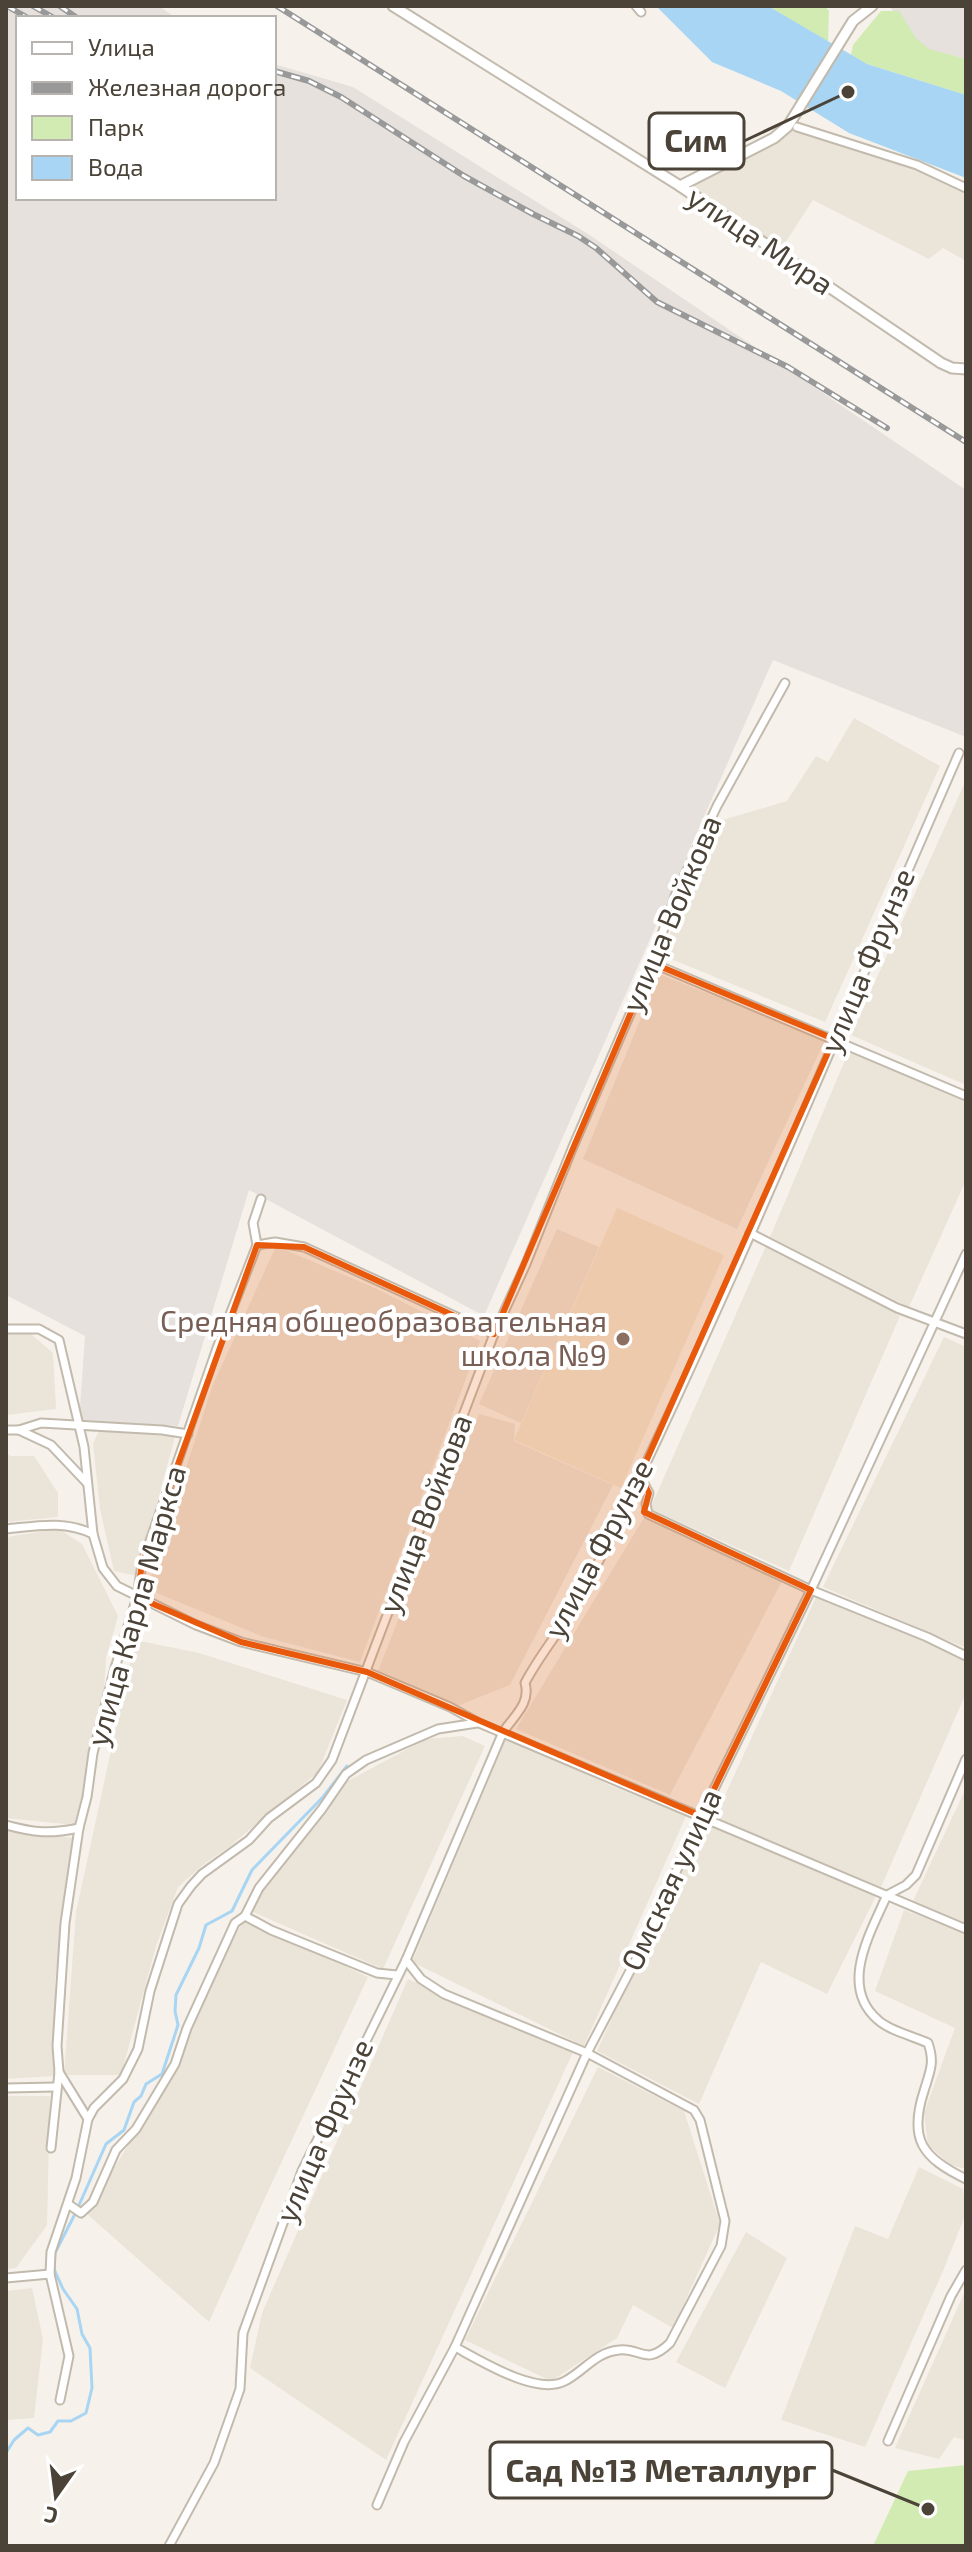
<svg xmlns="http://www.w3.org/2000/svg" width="972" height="2552" font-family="'Exo 2',sans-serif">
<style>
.residential{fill:#eae4d9}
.industrial{fill:#e6e1dc}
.education{fill:#efe7d5}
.green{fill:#d2ebb3}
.water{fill:#a7d5f3}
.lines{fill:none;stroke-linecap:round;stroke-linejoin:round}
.stream{stroke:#a7d5f3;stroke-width:3}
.minor-casing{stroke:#c2baad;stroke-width:11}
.tertiary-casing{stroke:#c2baad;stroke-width:13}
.minor{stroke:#fff;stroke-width:7}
.tertiary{stroke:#fff;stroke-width:9}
.rail-casing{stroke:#999;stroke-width:6}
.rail{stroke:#fff;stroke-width:3;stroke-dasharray:9;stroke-linecap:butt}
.marked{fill:#e8590c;fill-opacity:0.2;stroke:#e8590c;stroke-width:6;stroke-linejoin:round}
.education-dot{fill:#8d6e63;stroke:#fff;stroke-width:3}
.labels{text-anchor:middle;stroke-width:8;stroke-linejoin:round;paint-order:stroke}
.street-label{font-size:30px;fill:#4b4338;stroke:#fff}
.education-label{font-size:30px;fill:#785e54;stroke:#fff;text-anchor:end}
.leader{fill:none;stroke:#4b4338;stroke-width:3}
.callout-dot{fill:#4b4338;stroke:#fff;stroke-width:3}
.callout{fill:#fff;stroke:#4b4338;stroke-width:3}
.callout-label{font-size:32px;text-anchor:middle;font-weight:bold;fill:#4b4338}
</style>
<rect width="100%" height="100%" fill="#f6f2eb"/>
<g class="residential">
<polygon points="791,130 915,168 966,192 966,261 943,248 929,259 813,200 781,249 689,188"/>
<polygon points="854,718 940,766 825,1022 661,955 716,822 787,801 816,756 828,762"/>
<polygon points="966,780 966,1085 851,1035"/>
<polygon points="659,974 825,1040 737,1229 583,1159"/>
<polygon points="849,1051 966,1102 966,1180 909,1307 770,1237"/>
<polygon points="557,1229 599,1247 521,1423 479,1404"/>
<polygon points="276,1246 375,1288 480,1341 360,1662 264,1637 147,1589 212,1387"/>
<polygon points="766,1246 900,1316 789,1571 650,1509"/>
<polygon points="6,1333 30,1333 53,1353 56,1409 6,1415"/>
<polygon points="944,1337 966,1347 966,1648 823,1587"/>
<polygon points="479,1414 515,1424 514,1441 613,1485 510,1685 457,1706 378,1671"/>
<polygon points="100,1429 175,1437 137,1576 114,1571 100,1509 93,1444"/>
<polygon points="6,1453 10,1456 34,1456 58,1493 58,1517 6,1522"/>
<polygon points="645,1516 782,1581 670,1795 516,1729"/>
<polygon points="59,1529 82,1544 118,1616 106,1658 104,1689 86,1781 74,1825 6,1818 6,1537"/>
<polygon points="818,1593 966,1657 966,1693 881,1887 715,1817"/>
<polygon points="135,1640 199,1653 347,1700 318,1772 230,1846 204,1864 178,1887 156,1946 121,2075 64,2075 76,1912"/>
<polygon points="508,1734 609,1785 686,1816 584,2046 412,1962"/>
<polygon points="463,1736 485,1746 383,1969 253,1912 268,1881 346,1782 426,1739"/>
<polygon points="966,1788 966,1923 913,1901"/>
<polygon points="703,1817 877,1894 827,1994 761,1962 699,2104 597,2051"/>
<polygon points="6,1828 73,1838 55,1981 55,2076 6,2079"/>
<polygon points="904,1910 966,1933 966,2169 951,2165 928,2145 924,2113 955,2028 875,1991"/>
<polygon points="245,1919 368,1977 269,2189 209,2322 86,2213 164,2088 221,1959"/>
<polygon points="408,1979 574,2050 386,2460 250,2368 262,2313"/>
<polygon points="598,2067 684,2111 720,2224 673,2328 633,2305 617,2338 551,2381 465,2340"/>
<polygon points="6,2096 50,2096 47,2225 16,2268 6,2269"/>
<polygon points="919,2167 963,2189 966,2213 943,2271 865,2447 781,2420 855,2226 888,2239"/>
<polygon points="746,2232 787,2258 725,2388 676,2362"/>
<polygon points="32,2288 43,2339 34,2418 6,2420 6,2291"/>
<polygon points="966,2289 966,2441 954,2437 939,2459 895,2448"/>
</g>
<g class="industrial">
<polygon points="6,6 159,6 176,18 18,18 18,198 274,198 274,64 353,87 588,234 966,490 966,737 773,660 484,1316 249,1190 178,1426 79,1420 85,1336 6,1295"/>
<polygon points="889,6 966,6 966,59 924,49"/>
</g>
<polygon class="education" points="617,1208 724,1255 621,1488 514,1440"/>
<g class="green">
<polygon points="768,6 825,6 829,11 828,42"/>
<polygon points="881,11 899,11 916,38 929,49 966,59 966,95 864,63 851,55 853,45"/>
<polygon points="966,2465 966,2546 873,2546 908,2471"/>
</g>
<polygon class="water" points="656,6 768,6 867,64 966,95 966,178 849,133 781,91 712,62"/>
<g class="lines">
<polyline class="stream" points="6,2453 14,2440 28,2428 38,2435 50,2432 58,2421 71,2421 86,2413 92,2388 90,2348 82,2334 77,2309 63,2289 54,2269 55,2253 76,2212 106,2144 124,2130 134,2102 141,2096 146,2084 162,2074 178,2025 175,2011 176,1995 199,1948 206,1925 232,1911 252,1870 323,1797 347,1766"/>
<g class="minor-casing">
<g id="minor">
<polyline points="636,6 641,12"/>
<polyline points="797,127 917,165 966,188"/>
<polyline points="652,963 966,1096"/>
<polyline points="750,1233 897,1308 966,1334"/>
<polyline points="257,1245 275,1242 304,1247 494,1334"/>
<polyline points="6,1329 39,1329 59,1340 84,1447 93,1534 103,1568 117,1586 196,1625 241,1642 367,1672 450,1707 479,1723 966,1929"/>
<polyline points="6,1430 19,1430 41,1423 162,1430 188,1434"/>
<polyline points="19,1430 51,1445 87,1483"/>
<polyline points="638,1479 644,1484 649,1493 646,1504 648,1514 811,1590 927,1637 966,1656"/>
<path d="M6,1529C37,1526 64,1520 93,1534"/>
<path d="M966,1759L916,1875L906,1885L887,1895C871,1932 838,1986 878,2020C890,2031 913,2036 928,2043C935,2063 930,2071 924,2091C908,2140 923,2158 966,2179"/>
<path d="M6,1825C35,1833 50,1834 79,1828"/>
<polyline points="245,1916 271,1930 377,1973 397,1975"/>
<path d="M406,1960L421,1979L444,1994L587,2053L694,2110L700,2120L725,2221L721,2246L670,2343C645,2367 641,2347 619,2350C596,2352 584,2371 565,2381C537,2396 481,2361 455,2347"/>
<polyline points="59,2072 88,2119 76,2178 51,2252 50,2274 69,2356 60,2400"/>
<polyline points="6,2088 56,2087"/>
<polyline points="88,2119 94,2108 123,2079 138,2049 150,1991 178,1904 191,1886 202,1874 249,1840 269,1818 316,1783 332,1760 494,1334 526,1264 572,1149 652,963 676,893 717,806 785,683"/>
<polyline points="51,2148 59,2072 57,2046 65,1923 79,1828 87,1797 93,1753 115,1668 137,1597 142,1564 217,1348 257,1245 253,1223 261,1199"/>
<polyline points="68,2204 81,2213 93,2202 116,2150 136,2129 175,2064 187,2028 235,1923 245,1916 259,1888 322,1809 346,1774 366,1760 438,1729 477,1723"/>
<polyline points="6,2278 50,2274"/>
<polyline points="888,2441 951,2296 966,2270"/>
<polyline points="377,2505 404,2442 455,2347 587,2053 641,1950 701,1816 811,1590 966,1254"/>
<path d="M169,2546L214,2463L240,2389L243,2333L302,2171L406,1960L503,1732C514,1716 531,1703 525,1683C542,1650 569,1621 586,1587C722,1314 837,1032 959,753"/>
</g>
</g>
<g class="tertiary-casing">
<g id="tertiary">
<polyline points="393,6 680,186 941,363 952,368 966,369"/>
<polyline points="680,186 774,138 788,126 853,21 872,6"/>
</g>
</g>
<use href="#minor" class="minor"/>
<use href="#tertiary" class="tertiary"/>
<g class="rail-casing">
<g id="rail">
<polyline points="7,6 28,18"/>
<polyline points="33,6 54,18"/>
<polyline points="60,6 77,18"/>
<polyline points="277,6 966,442"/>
<polyline points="274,71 309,81 341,97 464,176 533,214 578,236 596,248 657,302 788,367 887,428"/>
</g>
</g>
<use href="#rail" class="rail"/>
</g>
<path class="marked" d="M652,963L834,1039L640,1475L649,1493L644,1512L811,1590L701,1816L367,1672L241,1642L137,1597L142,1564L257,1245L304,1247L494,1334Z"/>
<circle class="education-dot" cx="623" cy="1339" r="8"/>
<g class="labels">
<g class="street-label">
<text transform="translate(760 241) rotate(34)" y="10">улица Мира</text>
<text transform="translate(672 914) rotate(-67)" y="10">улица Войкова</text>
<text transform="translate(868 961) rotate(-67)" y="10">улица Фрунзе</text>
<text transform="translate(426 1514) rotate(-69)" y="10">улица Войкова</text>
<text transform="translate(599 1549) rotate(-62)" y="10">улица Фрунзе</text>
<text transform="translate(137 1606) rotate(-74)" y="10">улица Карла Маркса</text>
<text transform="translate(672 1880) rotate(-65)" y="10">Омская улица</text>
<text transform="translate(325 2131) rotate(-66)" y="10">улица Фрунзе</text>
</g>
<g class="education-label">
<text x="607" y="1332">Средняя общеобразовательная<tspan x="607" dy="34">школа №9</tspan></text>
</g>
</g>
<path class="leader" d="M848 92L744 141M928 2509L832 2470"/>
<g class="callout-dot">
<circle cx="848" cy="92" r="8"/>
<circle cx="928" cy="2509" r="8"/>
</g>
<g class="callout">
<rect x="649" y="113" width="95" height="56" rx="8"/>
<rect x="490" y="2442" width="342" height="56" rx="8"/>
</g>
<g class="callout-label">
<text x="696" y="152">Сим</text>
<text x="661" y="2482">Сад №13 Металлург</text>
</g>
<rect width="972" height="2552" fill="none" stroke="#4b4338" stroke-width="16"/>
<rect x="16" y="16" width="260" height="184" fill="#ffffff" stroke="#b7b4af" stroke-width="2"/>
<rect x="32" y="42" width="40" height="12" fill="#ffffff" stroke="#b7b4af" stroke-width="2"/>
<text x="88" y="56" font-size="24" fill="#4b4338">Улица</text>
<rect x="32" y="82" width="40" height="12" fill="#999999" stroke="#b7b4af" stroke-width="2"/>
<text x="88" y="96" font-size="24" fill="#4b4338">Железная дорога</text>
<rect x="32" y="116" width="40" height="24" fill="#d2ebb3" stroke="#b7b4af" stroke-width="2"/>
<text x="88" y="136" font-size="24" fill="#4b4338">Парк</text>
<rect x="32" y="156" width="40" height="24" fill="#a7d5f3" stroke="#b7b4af" stroke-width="2"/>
<text x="88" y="176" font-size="24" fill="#4b4338">Вода</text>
<g transform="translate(56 2496) rotate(194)" stroke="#ffffff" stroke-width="6" paint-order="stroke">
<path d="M0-6L14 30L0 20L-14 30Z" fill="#4b4338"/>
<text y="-12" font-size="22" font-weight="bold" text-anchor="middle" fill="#4b4338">С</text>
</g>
</svg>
